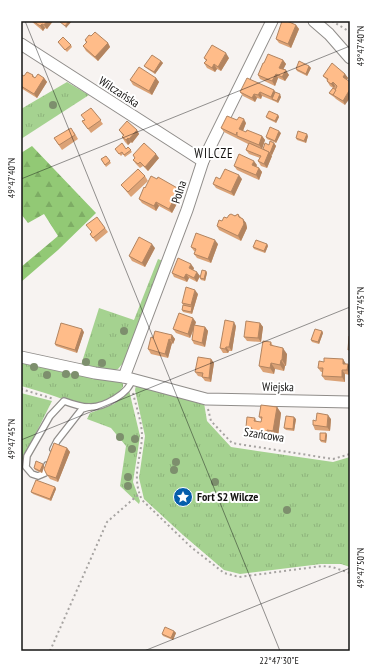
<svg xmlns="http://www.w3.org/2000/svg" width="371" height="672" font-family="'PT Sans Narrow',sans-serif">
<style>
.grass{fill:url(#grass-tufts)}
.forest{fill:url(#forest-firs)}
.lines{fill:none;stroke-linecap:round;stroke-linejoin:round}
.lane-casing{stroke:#908d8a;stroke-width:8}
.street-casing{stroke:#908d8a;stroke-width:13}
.path{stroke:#a6a3a1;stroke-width:2;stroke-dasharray:2 3;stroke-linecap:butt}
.lane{stroke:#fff;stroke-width:5.5}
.street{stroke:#fff;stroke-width:11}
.tree{fill:#7d8f6d}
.wall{fill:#dba276}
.shaded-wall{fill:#b28460}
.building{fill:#ffbc89;stroke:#b28460}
.ticks{fill:none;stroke:#151413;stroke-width:1;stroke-opacity:0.45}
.labels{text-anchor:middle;stroke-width:4;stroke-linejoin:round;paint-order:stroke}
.street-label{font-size:12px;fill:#151413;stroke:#fff}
.poi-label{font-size:12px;font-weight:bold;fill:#151413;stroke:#fff;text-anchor:start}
.neighbourhood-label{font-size:13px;letter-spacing:1px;fill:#151413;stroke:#fff}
.neatline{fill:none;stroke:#151413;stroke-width:1.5}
.ticks-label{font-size:10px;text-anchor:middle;fill:#151413}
</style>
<defs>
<pattern id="grass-tufts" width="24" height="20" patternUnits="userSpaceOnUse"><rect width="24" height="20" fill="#a5d290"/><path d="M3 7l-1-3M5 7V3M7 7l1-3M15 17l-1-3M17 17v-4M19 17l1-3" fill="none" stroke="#8db37b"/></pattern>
<pattern id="forest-firs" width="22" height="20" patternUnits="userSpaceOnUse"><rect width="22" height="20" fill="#92c975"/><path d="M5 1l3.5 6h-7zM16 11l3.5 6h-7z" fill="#7dac64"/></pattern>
</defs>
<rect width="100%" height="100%" fill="#f7f3f1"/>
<g class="grass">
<polygon points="67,82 89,95 21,139 21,109"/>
<polygon points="158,259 163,261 123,363 118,369 113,371 81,365 99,308 134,320"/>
<path d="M21,359L123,382V387C102,414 81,406 54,396C43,392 32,389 21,386Z"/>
<polygon points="136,385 204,403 207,421 231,447 333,462 350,457 350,567 341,564 321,564 240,574 224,570 183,535 144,499 139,478 145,436 135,390"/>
<polygon points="129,390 140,436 133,482 140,501 139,504 120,486 126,446 111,428 87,419 90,413 114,404"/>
<polygon points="21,393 52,401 21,463"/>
</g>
<polygon class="forest" points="32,146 96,213 58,250 21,282 21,267 58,236 44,214 28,223 21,214 21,153"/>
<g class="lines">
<g class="lane-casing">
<g id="lane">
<polyline points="53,449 57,441 82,409 89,407"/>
<path d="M47,465L45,473L38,476L32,474L26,467L27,456L50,416L64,401C72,404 81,407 89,407C103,408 130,393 132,379"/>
</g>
</g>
<g class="street-casing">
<g id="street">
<polyline points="314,21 329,34 350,58"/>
<polyline points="21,44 203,161"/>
<polyline points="21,357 95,373 124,377 206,399 350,402"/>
<polyline points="124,377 187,210 203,161 272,21"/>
</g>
</g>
<g class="path">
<polyline points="332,21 350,32"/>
<polyline points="21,389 54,399"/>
<path d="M133,393C136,406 142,423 142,436C141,460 131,476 142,500L191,547L224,573L239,577L322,566L332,567L350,573"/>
<polyline points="208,409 211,421 232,443 333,459 350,454"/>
<polyline points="50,651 107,522 139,494"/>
</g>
<use href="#lane" class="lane"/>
<use href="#street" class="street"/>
</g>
<g class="tree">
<circle cx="53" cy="105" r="4"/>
<circle cx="124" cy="331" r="4"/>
<circle cx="86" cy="362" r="4"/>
<circle cx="102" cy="363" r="4"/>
<circle cx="34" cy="367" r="4"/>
<circle cx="66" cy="374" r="4"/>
<circle cx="47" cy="375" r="4"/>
<circle cx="75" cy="375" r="4"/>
<circle cx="120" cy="437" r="4"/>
<circle cx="135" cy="439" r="4"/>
<circle cx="132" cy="449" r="4"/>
<circle cx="176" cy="462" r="4"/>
<circle cx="174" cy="470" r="4"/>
<circle cx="128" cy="477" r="4"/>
<circle cx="215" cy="482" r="4"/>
<circle cx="128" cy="486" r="4"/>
<circle cx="287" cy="510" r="4"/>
</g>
<g class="wall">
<polygon points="31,21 53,21 47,29 45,28 43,31"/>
<polygon points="296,25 299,29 291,48 279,43 276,39"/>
<polygon points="91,36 108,43 110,47 98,61 86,51 83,46 86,43 85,40"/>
<polygon points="58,42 71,45 72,47 67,52"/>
<polygon points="204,58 229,58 221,71 217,69 215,72 207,68 204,63 206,61"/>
<polygon points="283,60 286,64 283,69 289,75 285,81 278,78 275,86 260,79 258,75 264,63"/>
<polygon points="161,61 163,63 155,74 146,68 144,66"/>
<polygon points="309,66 311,68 307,76 297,71 296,69"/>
<polygon points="345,74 348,78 347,80 345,105 336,99 334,97 331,95 329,93 333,88 330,86 327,81 328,81 323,76"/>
<polygon points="33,75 35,78 44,78 47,82 37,98 21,88 21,76 24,76"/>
<polygon points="156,78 159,82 152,95 133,85 130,80"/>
<polygon points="274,90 275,92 281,97 278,103 274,101 262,96 261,99 257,98 255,102 243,96 240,92"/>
<polygon points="91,108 103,124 91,133 82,121 84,120"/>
<polygon points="278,115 279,117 276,123 268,119 266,117"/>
<polygon points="237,120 246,123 243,131 262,136 265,140 262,149 263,149 269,145 274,143 276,146 272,155 271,155 272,156 267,168 261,166 258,161 260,158 249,154 246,150 248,144 224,132 221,128"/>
<polygon points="119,130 137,130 139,134 132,143 131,142 128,145 125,142 122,137 123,136"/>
<polygon points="74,132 78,139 62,150 54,138"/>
<polygon points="281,133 276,143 267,139 266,137"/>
<polygon points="308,136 306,143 297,140 296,138"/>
<polygon points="128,147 132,152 125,157 123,154 121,156 115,149 126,149"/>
<polygon points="133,155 159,158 148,171 143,166 140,168 136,164 133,160 135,158"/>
<polygon points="106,156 111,163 106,167 101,159"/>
<polygon points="257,165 256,166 259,168 262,172 259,180 237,170 234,166"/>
<polygon points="145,176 148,181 131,197 121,185"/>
<polygon points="220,179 242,179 234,196 216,188 213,184"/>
<polygon points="145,188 182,194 172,213 159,206 156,211 142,203 139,199"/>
<polygon points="238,214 246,223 247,228 241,241 219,230 217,226 222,221 227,218"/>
<polygon points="105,228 108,232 96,242 90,234"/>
<polygon points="218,244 211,263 197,258 194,254 195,251 194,251 191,247"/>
<polygon points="267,244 268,246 265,253 254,249 253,247"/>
<polygon points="155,248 145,267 132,261 129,256"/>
<polygon points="194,268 193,270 200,276 197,282 189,278 187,282 174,277 172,273"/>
<polygon points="206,271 207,273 205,281 201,280 200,278"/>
<polygon points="198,294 192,314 183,312 182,310 183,305 182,303"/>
<polygon points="196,322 195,325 205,327 208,331 205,347 194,344 192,340 194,329 190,338 176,333 173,329"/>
<polygon points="260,323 263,327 261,342 247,341 244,337"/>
<polygon points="236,326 232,351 229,351 228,353 223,353 220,348"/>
<polygon points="322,331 323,333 319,344 312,342 311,340"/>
<polygon points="84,332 77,353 56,346 55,344"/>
<polygon points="172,335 175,339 173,344 172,343 168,358 151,354 148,349 153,338"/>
<polygon points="271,342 273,346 287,354 286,366 285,366 284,371 275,369 274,374 263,372 259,366"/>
<polygon points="211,359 214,363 211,382 205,381 202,377 198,376 195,372"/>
<polygon points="346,364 348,364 350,367 350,375 345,374 345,382 325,380 322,376 322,372 321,372 318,368"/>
<polygon points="277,407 281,413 278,437 272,436 271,440 255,437 253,434 250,433 246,427 255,418 257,422 261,422 262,420 259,417"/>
<polygon points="296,419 294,431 286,430 284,428"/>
<polygon points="331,419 330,431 315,430 313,425 316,421"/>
<polygon points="326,433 327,435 326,443 321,442 320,440"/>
<polygon points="67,448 70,452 58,482 50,479 47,475"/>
<polygon points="44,466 42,473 35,470 34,468"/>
<polygon points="55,487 56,489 51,501 33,494 31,492"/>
<polygon points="174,631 176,633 173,640 163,636 162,634"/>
</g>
<g class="shaded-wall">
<polygon points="47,21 53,21 47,29 44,25"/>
<polygon points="69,21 72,21 66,28 65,26"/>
<polygon points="42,24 45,28 43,31 40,26"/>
<polygon points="296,25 299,29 291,48 288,44"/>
<polygon points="108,43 110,47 98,61 95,57"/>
<polygon points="226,53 229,58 221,71 218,67"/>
<polygon points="283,60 286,64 282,72 279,68"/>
<polygon points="161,61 163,63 155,74 154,72"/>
<polygon points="214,64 217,69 215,72 212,68"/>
<polygon points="309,66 311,68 307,76 306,74"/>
<polygon points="286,70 289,75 285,81 282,77"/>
<polygon points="276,74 278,78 275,86 272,81"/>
<polygon points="345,74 348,78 346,81 343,77"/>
<polygon points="44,78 47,82 37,98 34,94"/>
<polygon points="156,78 159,82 152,95 149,91"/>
<polygon points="333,82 335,86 334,88 331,84"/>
<polygon points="350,89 350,98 345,105 343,101"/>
<polygon points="274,90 277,95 272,99 274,101 271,97"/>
<polygon points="260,92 262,96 261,99 258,95"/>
<polygon points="254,94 257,98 255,102 252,98"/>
<polygon points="280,94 281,97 278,103 277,101"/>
<polygon points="278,115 279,117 276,123 275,121"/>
<polygon points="244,119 246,123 242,133 239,129"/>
<polygon points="137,130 139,134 132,143 129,139"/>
<polygon points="279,131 281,133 276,143 275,141"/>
<polygon points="307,134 308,136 306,143 304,141"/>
<polygon points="262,136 265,140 262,149 259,145"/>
<polygon points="128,138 131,142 128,145 126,140"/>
<polygon points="274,143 276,146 272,155 270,153"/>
<polygon points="269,152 272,156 267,168 264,164"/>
<polygon points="156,154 159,158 148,171 145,167"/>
<polygon points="254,161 257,165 255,169 252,165"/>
<polygon points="259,168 262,172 259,180 256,175"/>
<polygon points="239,175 242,179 234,196 231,192"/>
<polygon points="179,189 182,194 172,213 169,209"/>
<polygon points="156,202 159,206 156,211 154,206"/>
<polygon points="243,219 246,223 247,228 241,241 238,236"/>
<polygon points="215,240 218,244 211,263 208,259"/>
<polygon points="152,244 155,248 145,267 142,263"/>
<polygon points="267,244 268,246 265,253 264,251"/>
<polygon points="191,264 194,268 192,273 189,268"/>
<polygon points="206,271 207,273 205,281 204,279"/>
<polygon points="197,272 200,276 197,282 194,278"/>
<polygon points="186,274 189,278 187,282 184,278"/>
<polygon points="195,290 198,294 192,314 191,312 192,307 191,305"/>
<polygon points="193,318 196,322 190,338 188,334"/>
<polygon points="234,322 236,326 232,351 229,347"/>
<polygon points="260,323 263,327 261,342 258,338"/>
<polygon points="205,327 208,331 205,347 202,343"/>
<polygon points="82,329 84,332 77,353 75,350"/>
<polygon points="322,331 323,333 319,344 318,342"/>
<polygon points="172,335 175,339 173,344 171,340"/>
<polygon points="169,339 172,343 168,358 165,354"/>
<polygon points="226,347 229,351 228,353 225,349"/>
<polygon points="283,348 287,354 286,366 282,360"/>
<polygon points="211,359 214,363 211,382 209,378"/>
<polygon points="343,359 346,364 343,364"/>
<polygon points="281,360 285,366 284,371 280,365"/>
<polygon points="271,363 275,369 274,374 270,368"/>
<polygon points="348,364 350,367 350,375 347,370"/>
<polygon points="342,370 345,374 345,382 342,377"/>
<polygon points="277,407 281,413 278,437 273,431"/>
<polygon points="328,415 331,419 330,431 327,427"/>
<polygon points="294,417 296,419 294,431 293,429"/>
<polygon points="267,430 272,436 271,440 267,434"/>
<polygon points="326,433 327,435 326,443 325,441"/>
<polygon points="67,448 70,452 58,482 56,478"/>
<polygon points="43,464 44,466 42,473 40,471"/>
<polygon points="55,487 56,489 51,501 50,499"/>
<polygon points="174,631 176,633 173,640 171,638"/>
</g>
<g class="building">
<polygon points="33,21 47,21 44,25 42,24 40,26"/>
<polygon points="59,21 69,21 65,26"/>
<polygon points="282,21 287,21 296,25 288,44 276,39"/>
<polygon points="95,32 108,43 95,57 83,46 87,42 85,40 89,35 91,36"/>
<polygon points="63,37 71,45 65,50 58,42"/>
<polygon points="212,45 226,53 218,67 214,64 212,68 204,63 207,60 204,58"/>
<polygon points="268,54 283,60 279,68 286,70 282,77 276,74 272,81 258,75 263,63 264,63"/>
<polygon points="152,55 161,61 154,72 144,66"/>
<polygon points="299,61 309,66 306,74 296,69"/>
<polygon points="332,63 345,74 343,77 350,82 350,89 343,101 333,95 337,86 333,82 331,84 327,81 328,79 323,76"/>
<polygon points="139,67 156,78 149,91 130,80"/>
<polygon points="27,72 33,75 32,76 35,78 38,74 44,78 34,94 21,86 21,76 22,75 24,76"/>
<polygon points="247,78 274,90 271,97 260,92 258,95 254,94 252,98 240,92"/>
<polygon points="333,88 336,90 333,95 329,93"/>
<polygon points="275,92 280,94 277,101 272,99"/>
<polygon points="91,108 101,120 88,129 82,121 85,120 81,115"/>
<polygon points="269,111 278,115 275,121 266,117"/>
<polygon points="227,116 237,120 239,117 244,119 239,129 246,132 247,130 262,136 259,145 237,136 237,132 236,135 221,128"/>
<polygon points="127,121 137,130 129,139 128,138 126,140 122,137 124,135 119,130"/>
<polygon points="270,127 279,131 275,141 266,137"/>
<polygon points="71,128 75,135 59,145 54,138"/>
<polygon points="298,131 307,134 304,141 296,138"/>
<polygon points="270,141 274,143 270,153 263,149 265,143 269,145"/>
<polygon points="122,143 126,149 128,147 131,150 124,155 122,152 119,154 115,149"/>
<polygon points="144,143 156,154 145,167 140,162 138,164 133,160 135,158 133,155"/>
<polygon points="249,143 269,152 264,164 258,161 261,156 246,150"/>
<polygon points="239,154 254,161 252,165 259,168 256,175 234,166"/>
<polygon points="106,156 110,161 105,165 101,159"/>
<polygon points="138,169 145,176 128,192 121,185"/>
<polygon points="225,169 239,175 231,192 213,184 216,177 220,179"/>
<polygon points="151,176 157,179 158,177 179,189 169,209 156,202 154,206 139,199 144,187 145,188"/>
<polygon points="231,214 235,216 238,214 239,217 243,219 244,224 238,236 217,226 219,220 222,221 224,217 227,218 229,215"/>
<polygon points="97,217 105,228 93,238 90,234 92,232 86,225"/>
<polygon points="196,233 215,240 208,259 194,254 196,249 191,247"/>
<polygon points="139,237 152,244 142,263 129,256"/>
<polygon points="256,240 267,244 264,251 253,247"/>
<polygon points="178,258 191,264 189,268 197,272 194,278 186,274 184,278 172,273"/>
<polygon points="202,270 206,271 204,279 200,278"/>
<polygon points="186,287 195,290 191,305 182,303"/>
<polygon points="183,305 192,307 191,312 182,310"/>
<polygon points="179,313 193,318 188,334 173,329"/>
<polygon points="225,320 234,322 229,347 226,347 225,349 220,348"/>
<polygon points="246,321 260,323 258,338 244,337"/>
<polygon points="61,323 82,329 75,350 55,344"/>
<polygon points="194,325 205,327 202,343 192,340"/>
<polygon points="315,329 322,331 318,342 311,340"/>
<polygon points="155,331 172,335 171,340 169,339 165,354 148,349 151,337 153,338"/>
<polygon points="349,336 350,336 350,350 348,350"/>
<polygon points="263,341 271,342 270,345 283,348 282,360 281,360 280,365 271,363 270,368 259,366"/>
<polygon points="198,357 211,359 209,378 202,377 203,373 195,372"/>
<polygon points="324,358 343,359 343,364 348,364 347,370 342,370 342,377 322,376 323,368 318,368 319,361 324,362"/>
<polygon points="261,405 277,407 273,431 267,430 267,434 251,431 252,428 246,427 247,417 255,418 254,421 261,422 262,417 259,417"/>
<polygon points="317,413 328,415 327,427 313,425 313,420 316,421"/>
<polygon points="286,416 294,417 293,429 284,428"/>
<polygon points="320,433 326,433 325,441 320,440"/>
<polygon points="54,443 67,448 56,478 47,475 44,469"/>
<polygon points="36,461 43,464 40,471 34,468"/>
<polygon points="36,480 55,487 50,499 31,492"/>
<polygon points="165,627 174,631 171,638 162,634"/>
</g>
<path class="ticks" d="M25,21L280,651M21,179L350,46M21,440L350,307M144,651L350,568"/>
<defs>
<g id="sight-disc" transform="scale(1)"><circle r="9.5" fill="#055eac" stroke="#fff"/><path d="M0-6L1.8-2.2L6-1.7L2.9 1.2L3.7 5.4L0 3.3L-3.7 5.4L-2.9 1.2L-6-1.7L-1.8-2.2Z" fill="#fff"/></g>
</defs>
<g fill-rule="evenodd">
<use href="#sight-disc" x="183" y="497"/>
</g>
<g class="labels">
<g class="street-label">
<text transform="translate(119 92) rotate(33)" y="4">WiIczańska</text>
<text transform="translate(179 192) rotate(-72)" y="4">Polna</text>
<text transform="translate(278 387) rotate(1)" y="4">Wiejska</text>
<text transform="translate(264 435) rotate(9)" y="4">Szańcowa</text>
</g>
<g class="poi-label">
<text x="197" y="501">Fort S2 Wilcze</text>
</g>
<g class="neighbourhood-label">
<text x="214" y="158">WILCZE</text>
</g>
</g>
<rect width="371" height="672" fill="none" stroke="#ffffff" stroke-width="44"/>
<rect x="22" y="22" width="327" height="628" class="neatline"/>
<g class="ticks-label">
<text transform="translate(360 46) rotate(-90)" y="4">49°47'40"N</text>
<text transform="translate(11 178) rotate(-90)" y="4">49°47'40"N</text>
<text transform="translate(360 307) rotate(-90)" y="4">49°47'45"N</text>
<text transform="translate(11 439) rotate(-90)" y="4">49°47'45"N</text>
<text transform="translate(360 568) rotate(-90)" y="4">49°47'50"N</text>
<text x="279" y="664">22°47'30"E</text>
</g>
</svg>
